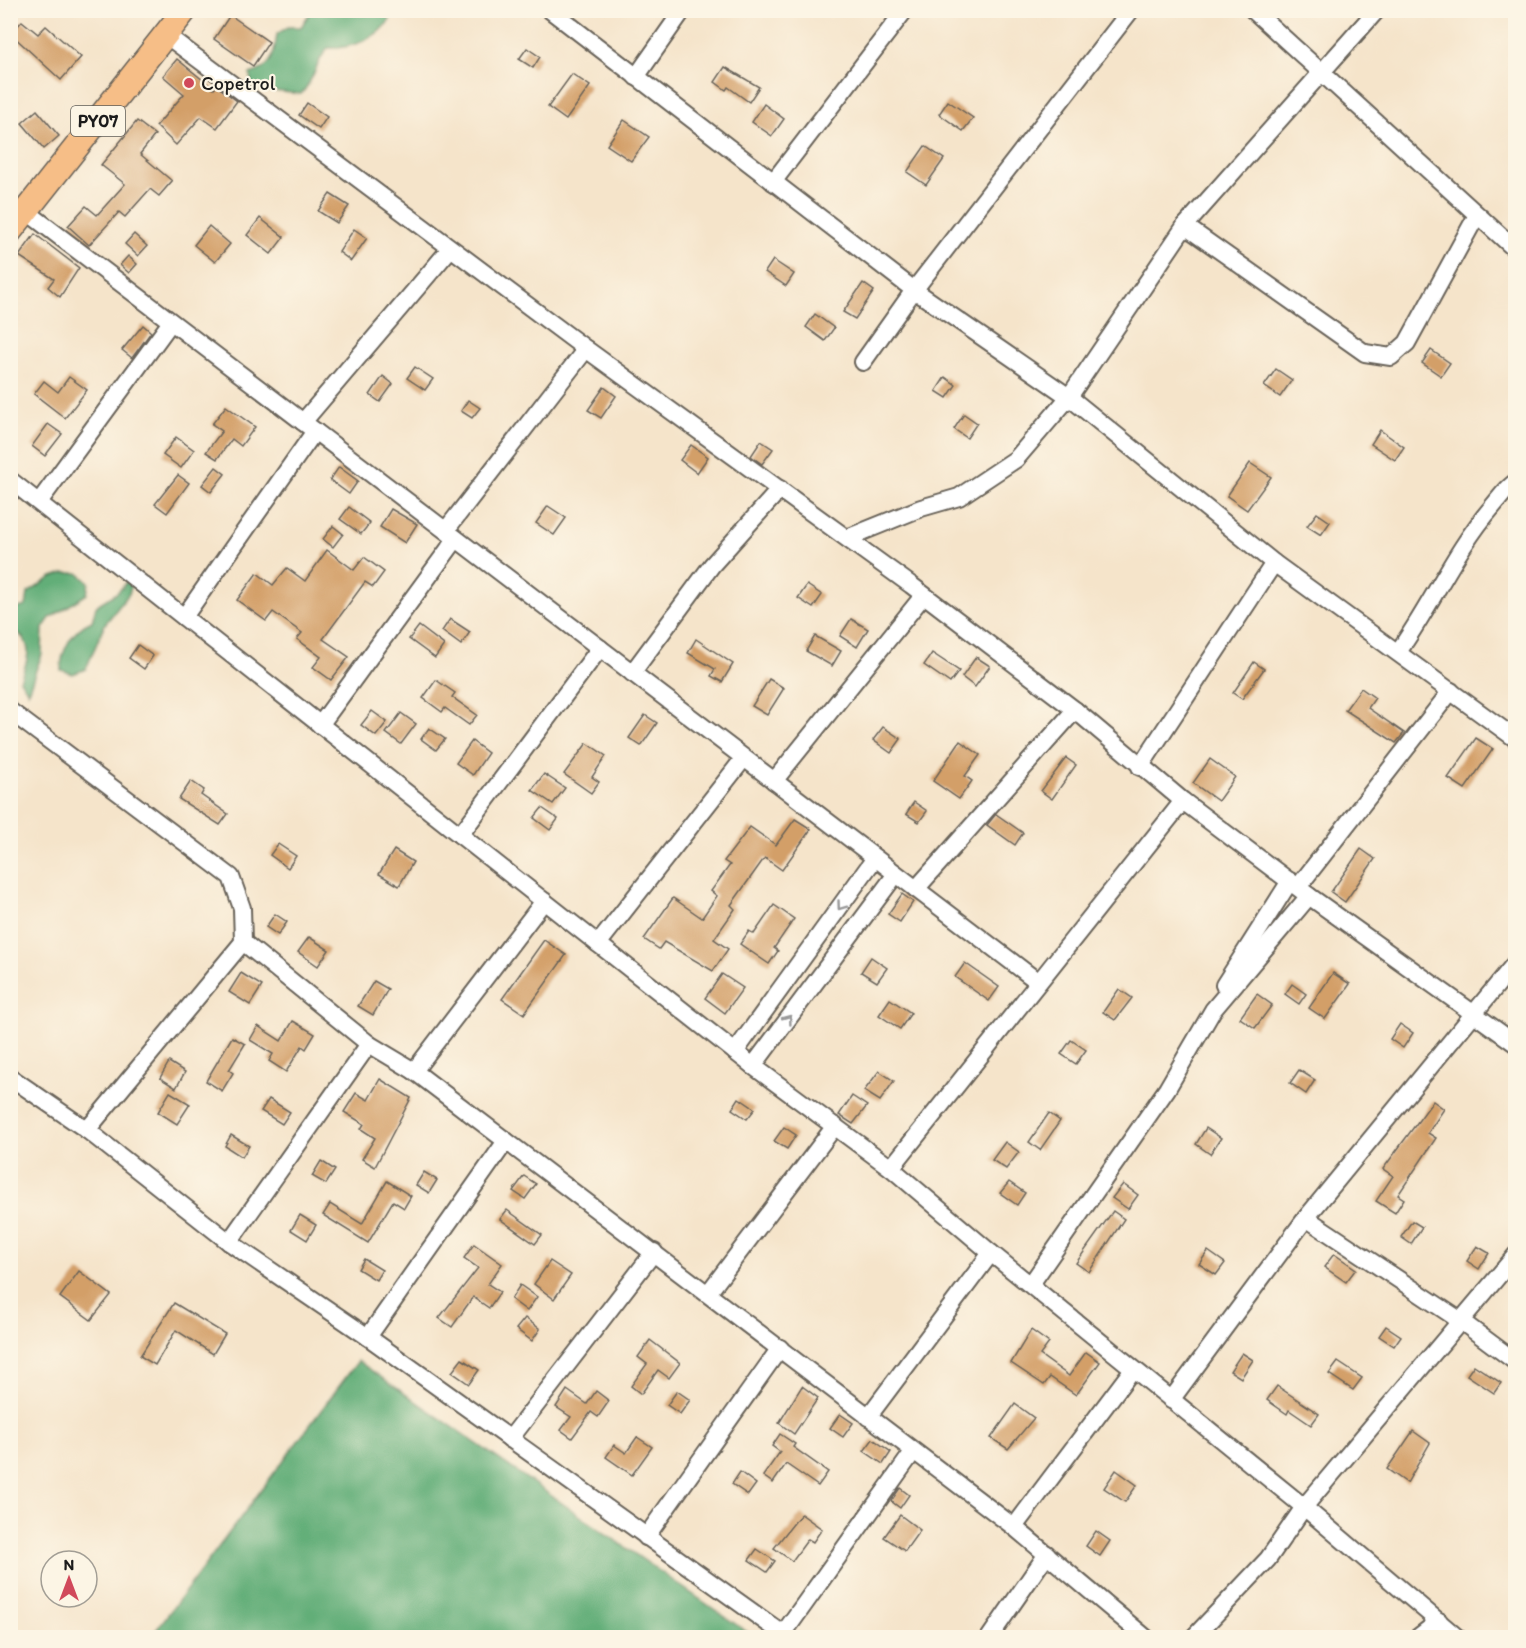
<svg xmlns="http://www.w3.org/2000/svg" width="1526" height="1648" font-family="Itim,sans-serif">
<style>
.forest{fill:#62ae78;stroke:#3f654a;stroke-width:1.5}
.building{fill:#d39f67}
.lines{fill:none;stroke-linecap:round;stroke-linejoin:round}
.minor-casing{stroke:#686259;stroke-width:20}
.highway-casing{stroke:#686259;stroke-width:27}
.minor{stroke:#fff;stroke-width:16}
.highway{stroke:#f6be87;stroke-width:24}
.oneway{stroke:#999}
.poi-dot{fill:#d1495b;stroke:#fcf5e5;stroke-width:2}
.labels{text-anchor:middle;stroke-width:4.5;stroke-linejoin:round;paint-order:stroke}
.shield{fill:#fcf5e5;stroke:#5f5d58;stroke-width:1.5}
.shield-label{font-size:18px;font-weight:bold;fill:#1c1c1c}
.poi-label{font-size:20px;fill:#1c1c1c;stroke:#fcf5e5;text-anchor:start}
</style>
<rect width="100%" height="100%" fill="#fcf5e5"/>
<filter id="ink" filterUnits="userSpaceOnUse"><feTurbulence type="fractalNoise" baseFrequency=".0167" numOctaves="2"/><feDisplacementMap in="SourceGraphic" scale="12" xChannelSelector="R" yChannelSelector="G"/><feConvolveMatrix kernelMatrix="1 2 1 2 8 2 1 2 1" color-interpolation-filters="sRGB"/></filter>
<filter id="wash" filterUnits="userSpaceOnUse"><feTurbulence type="fractalNoise" baseFrequency=".008" numOctaves="4" result="noise"/><feDisplacementMap in="SourceGraphic" scale="24" xChannelSelector="R" yChannelSelector="G"/><feGaussianBlur stdDeviation="1.35" result="paint"/><feColorMatrix in="noise" values="0 0 0 0 0 0 0 0 0 0 0 0 0 0 0 0 0 1.4 0 .05"/><feComposite in="paint" operator="in"/></filter>
<g filter="url(#wash)">
<rect width="100%" height="100%" fill="#f5e4ca"/>
<g class="forest">
<path d="M311,11H388L390,20C376,39 351,49 328,48C315,62 315,80 301,94L262,90L251,83L250,74C273,67 274,56 277,34L288,27H301Z"/>
<path d="M64,573H78L89,582L87,594L50,618L43,628L42,654L28,692L20,680C29,658 35,642 11,628V610L26,606L28,593L52,577Z"/>
<path d="M127,581L131,587L129,594L105,624L86,669L73,674L61,670C61,649 73,629 92,621C94,616 94,611 96,607C101,599 117,598 127,581Z"/>
<polygon points="358,1361 754,1637 151,1637"/>
</g>
<g id="blocks">
<g class="building">
<polygon points="230,15 269,42 253,66 214,39"/>
<polygon points="22,21 38,34 46,26 81,57 61,80 11,34"/>
<polygon points="527,48 540,57 533,68 519,59"/>
<polygon points="177,59 214,89 217,86 237,101 217,128 201,117 176,145 156,126 184,94 163,76"/>
<polygon points="725,67 759,87 749,102 728,87 726,90 715,82"/>
<polygon points="572,74 590,86 566,120 548,107"/>
<polygon points="948,101 973,118 963,131 939,114"/>
<polygon points="307,103 327,117 319,129 299,115"/>
<polygon points="764,104 784,119 772,136 752,122"/>
<polygon points="37,110 59,136 44,149 22,123"/>
<polygon points="624,120 649,137 631,161 607,145"/>
<polygon points="137,121 155,135 140,154 172,181 159,196 150,189 125,217 119,212 89,245 68,226 86,206 97,215 125,184 101,165"/>
<polygon points="925,146 944,159 926,185 907,172"/>
<polygon points="330,194 349,206 337,223 318,211"/>
<polygon points="260,218 284,237 271,254 247,235"/>
<polygon points="209,226 230,244 215,262 194,245"/>
<polygon points="354,229 367,238 351,261 339,252"/>
<polygon points="35,234 79,268 60,297 48,287 54,279 19,256"/>
<polygon points="134,234 147,246 138,256 125,244"/>
<polygon points="128,256 137,264 129,273 120,265"/>
<polygon points="773,260 794,274 786,286 765,272"/>
<polygon points="863,283 874,291 855,319 843,312"/>
<polygon points="815,314 834,328 825,341 806,327"/>
<polygon points="143,325 151,332 132,358 122,350"/>
<polygon points="1431,350 1450,363 1441,376 1422,363"/>
<polygon points="415,367 433,379 425,390 407,378"/>
<polygon points="1276,369 1292,380 1280,397 1264,386"/>
<polygon points="383,376 393,384 380,402 370,395"/>
<polygon points="69,377 87,390 65,418 34,394 44,381 58,392"/>
<polygon points="945,377 956,385 947,398 936,391"/>
<polygon points="604,387 616,396 601,418 588,410"/>
<polygon points="468,400 480,408 472,418 461,411"/>
<polygon points="226,406 255,427 241,446 232,439 217,459 206,452 222,431 212,424"/>
<polygon points="964,414 977,423 967,438 954,429"/>
<polygon points="48,424 62,434 45,456 32,446"/>
<polygon points="1380,430 1404,447 1395,460 1371,444"/>
<polygon points="176,437 194,450 181,468 163,455"/>
<polygon points="761,441 773,449 762,464 751,456"/>
<polygon points="691,445 708,457 697,473 680,460"/>
<polygon points="1250,463 1271,477 1247,510 1227,496"/>
<polygon points="216,467 225,474 211,492 202,485"/>
<polygon points="339,467 358,481 349,494 330,480"/>
<polygon points="178,475 189,483 167,513 155,504"/>
<polygon points="548,506 566,518 554,535 536,523"/>
<polygon points="349,507 370,523 361,534 340,519"/>
<polygon points="391,509 417,524 405,543 380,527"/>
<polygon points="1317,513 1330,522 1321,535 1307,526"/>
<polygon points="333,526 343,534 333,547 323,539"/>
<polygon points="327,550 354,570 364,557 384,572 373,587 365,582 323,639 349,657 331,680 313,667 321,657 297,639 302,633 273,612 266,621 237,600 257,573 273,585 287,568 305,581"/>
<polygon points="807,585 822,595 813,608 798,598"/>
<polygon points="450,619 470,632 461,645 442,631"/>
<polygon points="851,619 868,629 857,647 840,636"/>
<polygon points="419,626 444,645 435,658 409,639"/>
<polygon points="815,636 841,651 832,666 806,651"/>
<polygon points="696,639 733,664 722,682 711,676 715,669 688,653"/>
<polygon points="138,645 153,656 144,669 129,658"/>
<polygon points="932,653 959,671 950,683 924,665"/>
<polygon points="976,657 990,666 975,687 962,677"/>
<polygon points="1254,662 1264,669 1242,699 1233,693"/>
<polygon points="769,679 784,688 767,715 752,706"/>
<polygon points="436,680 455,693 452,697 477,715 469,725 445,708 442,712 423,698"/>
<polygon points="1361,688 1375,698 1368,708 1404,733 1396,743 1345,710"/>
<polygon points="372,711 387,722 376,736 361,725"/>
<polygon points="401,713 416,724 401,744 386,733"/>
<polygon points="645,715 657,723 641,746 629,738"/>
<polygon points="883,727 901,739 891,753 873,740"/>
<polygon points="429,728 445,739 436,750 421,739"/>
<polygon points="1476,738 1493,749 1465,789 1448,778"/>
<polygon points="472,741 488,753 473,775 456,763"/>
<polygon points="960,741 980,755 965,776 972,781 959,799 933,781"/>
<polygon points="587,743 606,756 592,777 599,782 591,793 564,774"/>
<polygon points="1066,758 1076,765 1052,799 1041,791"/>
<polygon points="1210,759 1235,777 1218,801 1193,783"/>
<polygon points="544,774 565,788 553,804 532,790"/>
<polygon points="191,781 204,790 201,795 228,814 220,825 179,799"/>
<polygon points="914,802 927,811 919,822 906,814"/>
<polygon points="542,808 558,819 550,830 534,818"/>
<polygon points="996,814 1023,833 1015,845 987,825"/>
<polygon points="795,819 811,829 782,870 765,858 763,860 731,905 735,909 714,939 728,949 713,971 664,942 659,949 644,939 673,898 702,918 717,896 711,891 730,865 724,861 750,827 776,845"/>
<polygon points="278,844 296,856 288,868 270,855"/>
<polygon points="1361,849 1375,859 1345,902 1331,892"/>
<polygon points="394,850 413,862 399,886 379,874"/>
<polygon points="902,894 913,902 900,922 888,914"/>
<polygon points="774,905 794,919 774,948 778,951 769,964 740,944 749,931 754,934"/>
<polygon points="275,914 287,922 278,935 266,927"/>
<polygon points="309,937 329,950 318,966 298,952"/>
<polygon points="544,940 566,955 524,1014 502,999"/>
<polygon points="871,957 887,968 877,982 861,972"/>
<polygon points="965,963 999,987 989,1001 955,977"/>
<polygon points="241,973 262,986 250,1005 229,992"/>
<polygon points="1333,973 1350,984 1325,1019 1309,1008"/>
<polygon points="722,974 743,988 725,1013 705,998"/>
<polygon points="374,981 388,989 373,1015 358,1006"/>
<polygon points="1292,984 1306,994 1299,1004 1285,994"/>
<polygon points="1119,989 1132,998 1115,1020 1103,1012"/>
<polygon points="1257,994 1272,1005 1255,1028 1240,1018"/>
<polygon points="890,999 911,1013 900,1029 879,1015"/>
<polygon points="293,1021 315,1034 306,1049 302,1046 286,1072 269,1061 273,1054 250,1040 258,1026 281,1041"/>
<polygon points="1400,1024 1413,1033 1403,1048 1390,1039"/>
<polygon points="232,1037 245,1044 229,1070 233,1073 222,1091 206,1081"/>
<polygon points="1071,1040 1086,1050 1076,1064 1061,1054"/>
<polygon points="169,1062 185,1072 176,1088 160,1078"/>
<polygon points="1299,1070 1315,1080 1306,1094 1290,1083"/>
<polygon points="879,1071 894,1081 880,1101 864,1091"/>
<polygon points="380,1079 411,1098 375,1167 362,1159 375,1138 361,1129 364,1124 344,1112 356,1093 368,1100"/>
<polygon points="170,1092 190,1104 177,1124 158,1112"/>
<polygon points="852,1096 867,1106 853,1124 839,1115"/>
<polygon points="739,1098 755,1109 747,1119 732,1109"/>
<polygon points="269,1099 290,1112 282,1124 261,1111"/>
<polygon points="1433,1101 1444,1109 1428,1133 1436,1138 1398,1195 1404,1199 1395,1213 1376,1201 1393,1176 1383,1169"/>
<polygon points="1049,1113 1060,1121 1040,1150 1029,1142"/>
<polygon points="784,1127 796,1135 787,1149 774,1141"/>
<polygon points="1206,1128 1221,1138 1210,1154 1196,1144"/>
<polygon points="231,1135 249,1146 242,1157 225,1146"/>
<polygon points="1005,1142 1019,1152 1006,1169 992,1160"/>
<polygon points="321,1161 335,1170 326,1184 312,1176"/>
<polygon points="424,1172 437,1180 429,1193 416,1185"/>
<polygon points="524,1176 536,1184 525,1199 513,1191"/>
<polygon points="387,1181 411,1196 404,1208 393,1201 368,1243 323,1215 330,1204 362,1224"/>
<polygon points="1009,1182 1025,1193 1017,1205 1000,1193"/>
<polygon points="1123,1184 1138,1195 1128,1209 1112,1198"/>
<polygon points="507,1210 542,1235 535,1244 500,1219"/>
<polygon points="1113,1211 1124,1219 1089,1272 1076,1263"/>
<polygon points="300,1215 316,1225 307,1240 291,1230"/>
<polygon points="1412,1221 1422,1227 1411,1244 1401,1237"/>
<polygon points="474,1244 502,1264 488,1284 500,1292 489,1308 473,1297 452,1327 439,1318 478,1268 464,1258"/>
<polygon points="1477,1246 1489,1253 1479,1269 1467,1261"/>
<polygon points="1208,1251 1225,1263 1216,1275 1199,1264"/>
<polygon points="1334,1254 1356,1269 1346,1282 1324,1267"/>
<polygon points="364,1259 382,1270 376,1280 358,1269"/>
<polygon points="550,1261 571,1275 554,1299 534,1284"/>
<polygon points="79,1271 111,1295 91,1320 60,1297"/>
<polygon points="520,1285 537,1297 527,1311 511,1299"/>
<polygon points="174,1303 225,1334 213,1354 176,1330 155,1365 140,1356"/>
<polygon points="525,1318 540,1329 532,1341 516,1329"/>
<polygon points="1386,1326 1401,1336 1394,1346 1379,1336"/>
<polygon points="1031,1330 1049,1343 1040,1355 1069,1376 1086,1352 1100,1362 1076,1395 1050,1377 1044,1385 1011,1363"/>
<polygon points="650,1340 680,1363 669,1378 658,1370 641,1394 631,1386 647,1364 638,1357"/>
<polygon points="1242,1353 1253,1360 1241,1378 1230,1371"/>
<polygon points="462,1359 479,1370 469,1384 452,1372"/>
<polygon points="1338,1362 1362,1378 1353,1390 1329,1374"/>
<polygon points="1474,1365 1501,1383 1494,1393 1467,1375"/>
<polygon points="802,1386 818,1398 794,1434 779,1423"/>
<polygon points="1277,1386 1319,1414 1311,1425 1289,1410 1287,1414 1267,1400"/>
<polygon points="567,1390 587,1404 596,1391 609,1401 598,1417 591,1412 572,1438 561,1430 571,1417 556,1407"/>
<polygon points="677,1391 690,1400 680,1414 667,1405"/>
<polygon points="1015,1404 1034,1418 1008,1449 991,1438"/>
<polygon points="840,1414 853,1423 843,1437 830,1428"/>
<polygon points="1413,1431 1430,1443 1407,1483 1387,1469"/>
<polygon points="780,1434 795,1444 793,1447 828,1472 818,1486 786,1464 773,1483 763,1476 780,1452 772,1446"/>
<polygon points="637,1437 652,1447 632,1475 606,1457 614,1445 626,1453"/>
<polygon points="873,1439 891,1452 883,1464 864,1451"/>
<polygon points="1116,1470 1137,1485 1125,1502 1104,1488"/>
<polygon points="740,1472 756,1484 748,1495 732,1484"/>
<polygon points="900,1488 909,1495 900,1508 891,1501"/>
<polygon points="801,1514 822,1529 813,1542 808,1539 792,1561 774,1548"/>
<polygon points="900,1515 920,1530 905,1551 884,1537"/>
<polygon points="1096,1531 1110,1541 1100,1556 1086,1546"/>
<polygon points="757,1549 775,1561 767,1572 749,1560"/>
</g>
</g>
</g>
<g filter="url(#ink)">
<use href="#blocks" fill-opacity="0" stroke="#686259" stroke-width="1.5"/>
<g class="lines">
<g class="minor-casing">
<g id="minor">
<polyline points="550,10 914,290 1069,397 1274,563 1516,739"/>
<polyline points="1253,10 1516,250"/>
<polyline points="166,35 586,349 911,585 1075,710 1183,801 1309,896 1516,1044"/>
<polyline points="636,77 683,10"/>
<polyline points="773,182 905,10"/>
<polyline points="26,211 1037,981"/>
<polyline points="1185,226 1365,353 1391,357 1407,343 1477,215"/>
<polyline points="863,362 914,290 1131,10"/>
<polyline points="303,422 450,249"/>
<polyline points="10,480 753,1066 891,1168 991,1253 1304,1507 1458,1638"/>
<polyline points="39,502 171,322"/>
<polyline points="446,530 586,349"/>
<polyline points="847,538 921,508 959,497 1016,459 1069,397 1185,226 1377,10"/>
<polyline points="184,617 315,431"/>
<path d="M1398,652C1432,604 1455,550 1493,506C1500,498 1507,487 1516,482"/>
<polyline points="632,673 712,565 780,489"/>
<polyline points="10,711 231,877 242,908 243,942 87,1130"/>
<polyline points="320,725 456,539"/>
<polyline points="1140,767 1274,563"/>
<polyline points="774,781 923,596"/>
<polyline points="460,835 600,648"/>
<polyline points="1298,887 1451,691"/>
<polyline points="916,889 1075,710"/>
<polyline points="243,942 369,1044 414,1071 1014,1527 1146,1638"/>
<polyline points="598,944 744,758"/>
<polyline points="1224,985 1290,881"/>
<polyline points="735,1052 875,858"/>
<polyline points="753,1066 896,874"/>
<polyline points="414,1071 544,901"/>
<polyline points="10,1077 87,1130 229,1242 368,1337 783,1634 913,1452"/>
<polyline points="891,1168 1183,801"/>
<polyline points="1306,1218 1461,1321 1516,1362"/>
<polyline points="229,1242 369,1044"/>
<polyline points="1031,1284 1167,1089 1213,1010 1309,896"/>
<polyline points="709,1292 835,1126"/>
<polyline points="368,1337 506,1141"/>
<polyline points="1171,1400 1306,1218 1516,962"/>
<polyline points="868,1417 991,1253"/>
<polyline points="510,1439 654,1252"/>
<polyline points="1014,1527 1133,1369"/>
<polyline points="646,1537 780,1348"/>
<polyline points="989,1638 1047,1554"/>
<polyline points="1193,1638 1268,1559 1304,1507 1516,1255"/>
<polyline points="1417,1638 1439,1621"/>
</g>
</g>
<g class="highway-casing">
<polyline id="highway" points="10,231 185,10"/>
</g>
<use href="#minor" class="minor"/>
<use href="#highway" class="highway"/>
</g>
<defs><path id="oneway-chevron" d="M-2-3.5L2.5 0L-2 3.5" fill="none" stroke-width="1.6" stroke-linecap="round" stroke-linejoin="round" transform="scale(1.5)"/></defs>
<g class="oneway">
<use href="#oneway-chevron" transform="translate(841 906) rotate(126)"/>
<use href="#oneway-chevron" transform="translate(788 1019) rotate(-53)"/>
</g>
</g>
<circle class="poi-dot" cx="189" cy="83" r="6"/>
<g class="labels">
<rect class="shield" x="71" y="106" width="54" height="30" rx="4.5"/>
<g class="shield-label">
<text x="98" y="127">PY07</text>
</g>
<g class="poi-label">
<text x="201" y="90">Copetrol</text>
</g>
</g>
<rect width="1526" height="1648" fill="none" stroke="#fcf5e5" stroke-width="36"/>
<g transform="translate(69 1579)"><circle r="28" fill="#fcf5e5" stroke="#a29e95" stroke-width="1.5"/>
<path d="M0-4.5L10 22L0 15L-10 22Z" fill="#d1495b"/>
<text y="-9" font-size="16" font-weight="bold" text-anchor="middle" fill="#1c1c1c">N</text>
</g>
</svg>
